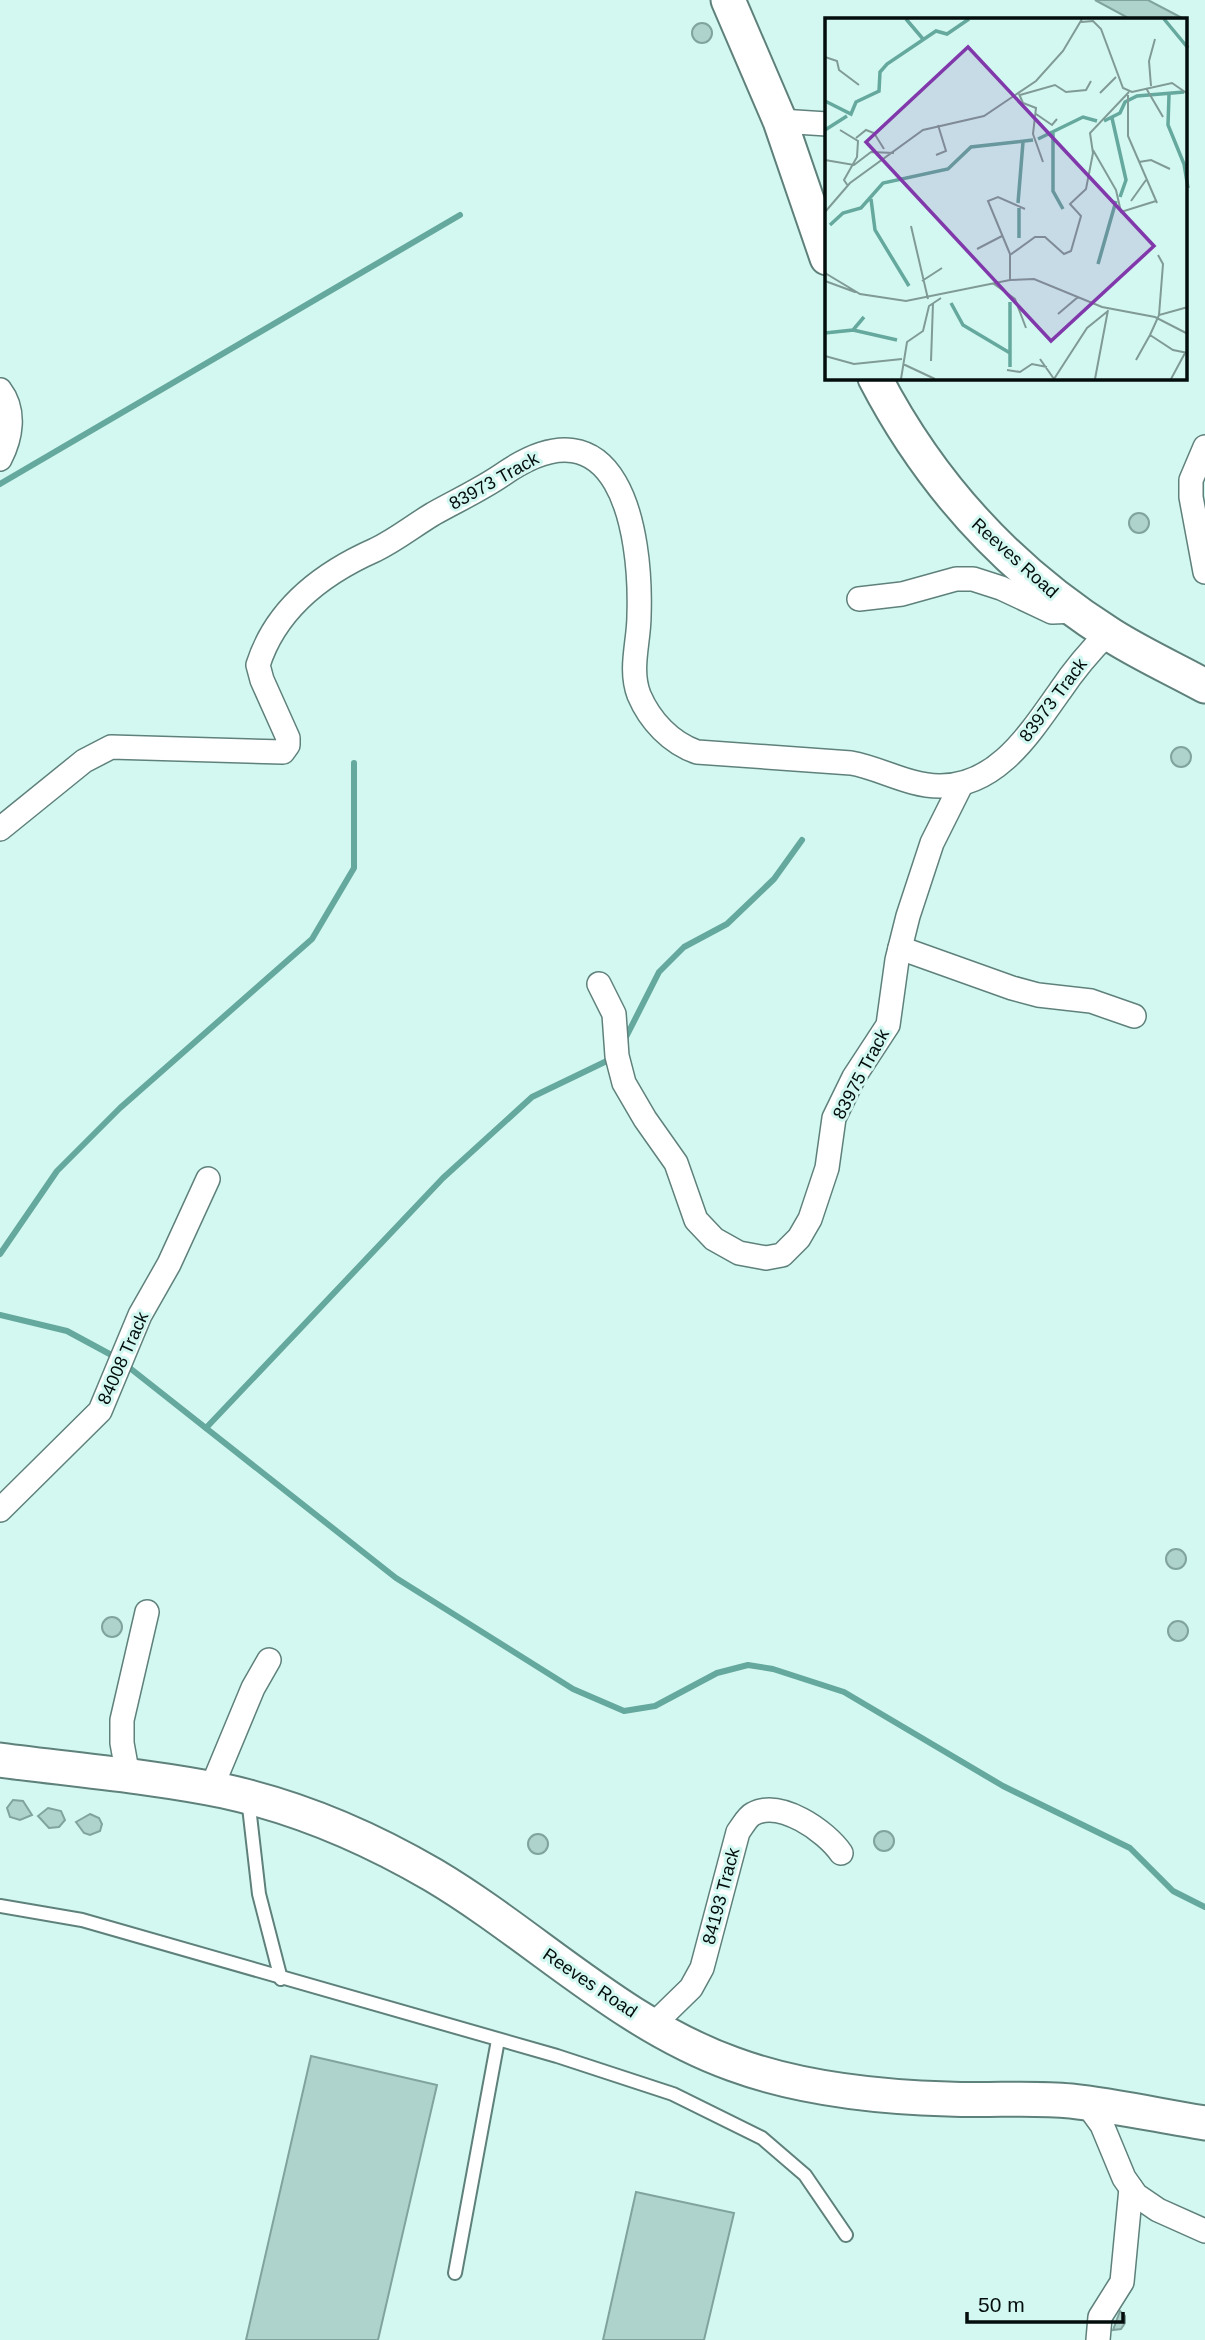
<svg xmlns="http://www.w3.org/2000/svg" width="1205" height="2340" font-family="Arial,sans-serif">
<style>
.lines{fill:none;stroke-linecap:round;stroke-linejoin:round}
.stream{stroke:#65a89d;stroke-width:6}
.building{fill:#aed3cc;stroke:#80a39d;stroke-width:2}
.lane-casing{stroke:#5f817b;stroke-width:16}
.street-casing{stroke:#5f817b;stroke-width:26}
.secondary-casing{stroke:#5f817b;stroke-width:37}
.lane{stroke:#fff;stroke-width:12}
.street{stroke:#fff;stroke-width:23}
.secondary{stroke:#fff;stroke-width:33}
.labels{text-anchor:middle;stroke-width:6;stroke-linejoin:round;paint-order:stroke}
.street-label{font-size:18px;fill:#030e0c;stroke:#d3f8f1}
.inset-river{fill:none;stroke:#65a89d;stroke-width:3.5}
.inset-road{fill:none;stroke:#809a95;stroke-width:2}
.view{fill:#8038ab;fill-opacity:0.15;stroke:#8038ab;stroke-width:3.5}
.inset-edge{fill:none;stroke:#030e0c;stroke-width:3.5}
</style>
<rect width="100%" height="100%" fill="#d3f8f1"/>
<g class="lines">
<g class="stream">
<polyline points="0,484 460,215"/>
<polyline points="624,1041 659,972 684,947 727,924 774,879 802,840"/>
<polyline points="0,1254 57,1171 120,1108 312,939 354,868 354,763"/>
<polyline points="0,1315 67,1331 117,1358"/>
<polyline points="126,1365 396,1578 573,1689 624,1711 655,1706 717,1673 748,1665 773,1669 844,1692 1003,1786 1130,1848 1173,1891 1205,1907"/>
<polyline points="206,1428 443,1178 532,1097 613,1058"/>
</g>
</g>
<g class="building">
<polygon points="1095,0 1148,0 1184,19 1130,19"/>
<circle cx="702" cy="33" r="10"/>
<circle cx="1139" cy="523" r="10"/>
<circle cx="1181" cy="757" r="10"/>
<circle cx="1176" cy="1559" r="10"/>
<circle cx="112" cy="1627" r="10"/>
<circle cx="1178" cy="1631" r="10"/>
<polygon points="13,1800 23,1801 32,1815 20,1820 10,1817 7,1808"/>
<polygon points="48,1808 61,1811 65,1820 59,1827 49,1828 38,1816"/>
<polygon points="90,1814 99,1818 102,1824 100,1831 90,1835 84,1833 76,1822"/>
<circle cx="884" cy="1841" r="10"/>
<circle cx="538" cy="1844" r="10"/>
<polygon points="311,2056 437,2085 378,2340 246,2340"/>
<polygon points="636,2192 734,2213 704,2340 603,2340"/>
<polygon points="1120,2311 1125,2316 1125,2323 1121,2329 1113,2330"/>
</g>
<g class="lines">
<g class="lane-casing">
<g id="lane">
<polyline points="248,1798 259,1894 281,1979"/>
<polyline points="0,1906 82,1920 557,2056 673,2094 762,2138 805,2175 846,2235"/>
<polyline points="455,2273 498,2040"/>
</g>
</g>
<g class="street-casing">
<g id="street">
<polyline points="780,121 827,124"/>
<path d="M0,390C16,411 11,438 0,459"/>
<polyline points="1205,447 1191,480 1191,497 1205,572"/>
<polyline points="859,599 902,594 956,579 973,579 1001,588 1052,612 1077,611"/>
<path d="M0,829L84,761L111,747L283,752L288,745V738L262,680L258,665C276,608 323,573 375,550C396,540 413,526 433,514C456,501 480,490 502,475C618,394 642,529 639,616C639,642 629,669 639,695C650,721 671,743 697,752L851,763C880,768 909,786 939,786C997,787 1030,733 1060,691C1074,670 1090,651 1108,633"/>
<polyline points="900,948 1012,988 1038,995 1091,1001 1134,1016"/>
<polyline points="599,984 614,1014 617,1056 624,1083 645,1119 676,1163 696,1220 714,1239 739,1253 766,1258 782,1255 799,1238 810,1219 827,1168 834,1118 854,1077 888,1025 897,960 908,916 932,843 961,785"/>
<polyline points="0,1510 100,1411 140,1315 169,1264 208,1179"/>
<polyline points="128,1776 122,1743 122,1720 147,1612"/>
<polyline points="211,1789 253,1688 269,1660"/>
<path d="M653,2025L691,1988L702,1968L738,1832C742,1827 747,1817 753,1814C780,1799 826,1831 841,1853"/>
<polyline points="1086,2103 1102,2125 1124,2178 1136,2195 1158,2210 1205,2231"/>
<polyline points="1098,2340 1100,2317 1122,2282 1131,2188"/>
</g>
</g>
<g class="secondary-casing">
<g id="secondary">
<polyline points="728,0 780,121 827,258"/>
<path d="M875,378C930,484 1010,571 1111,635C1141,654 1174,669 1205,686"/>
<path d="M0,1760C75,1770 150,1776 224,1791C298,1807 368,1837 433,1875C534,1935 621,2024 733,2064C801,2089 876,2097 948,2099C989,2101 1031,2097 1071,2101C1116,2106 1161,2116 1205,2123"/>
</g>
</g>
<use href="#lane" class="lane"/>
<use href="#street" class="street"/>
<use href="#secondary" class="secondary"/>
</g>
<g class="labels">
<g class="street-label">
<text transform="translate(494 481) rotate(-29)" y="6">83973 Track</text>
<text transform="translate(1015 558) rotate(42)" y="6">Reeves Road</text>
<text transform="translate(1053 700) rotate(-53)" y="6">83973 Track</text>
<text transform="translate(861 1074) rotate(-62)" y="6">83975 Track</text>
<text transform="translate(123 1358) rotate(-66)" y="6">84008 Track</text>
<text transform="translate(721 1896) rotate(-75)" y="6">84193 Track</text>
<text transform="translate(590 1983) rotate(34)" y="6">Reeves Road</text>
</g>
</g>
<g transform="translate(825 18)">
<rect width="362" height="362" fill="#d3f8f1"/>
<path class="inset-river" d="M81,1L98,21M339,1L363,30M344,77L343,107L359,146L363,170M0,83L26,96L31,84L54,73L55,54L62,46L111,13L122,16L144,1M287,100L301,162L295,179M279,103L295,95L300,84L312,78L359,74M0,112L22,98M228,115V173L238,191M213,121L258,99L272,103M46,181L50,212L84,268M193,185L198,124M194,190V220M5,207L18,195L36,190L58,165L123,151L146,129L208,122M273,246L291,183M126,285L138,307L185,335M28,312L72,322M0,315L28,312L39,299M185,349V284"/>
<path class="inset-road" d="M256,4L268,3L276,11L298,70L307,74L347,65L363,76M0,39L12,43L14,52L34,67M326,68L324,43L330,21M321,70L338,99M275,75L291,59M194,76L198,85L211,90L208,116L218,144M195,77L230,67L241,74L261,72L266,63M303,77V118L332,185M211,96L227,107L232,101M15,112L33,123L32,139L19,162L23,168M31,120L41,112L49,115L59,131M268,132L291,172L296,194L331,183M111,137L121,133L113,107M0,142L29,147L46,134L69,135M314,144L326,142L345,151M306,183L321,162M0,194L25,165L98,112L159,98L211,63L238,33L257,1M86,208L103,281M152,231L177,218M185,236L163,183L173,179L200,191M333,237L338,246L334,297M0,255L35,276L81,283L185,262L209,261L277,289L330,299L363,316M185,262V237L210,219H220L239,236L246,233L256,198L245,186L261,171L268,135L265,115L304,74M0,263L30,274M97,263L117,250M169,266L190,281L201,310M363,289L334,297L325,317L348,332L363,335M233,296L253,279M0,338L29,346L77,341M215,341L229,361L262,310L283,293M311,342L325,317M106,343L108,285M78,346L110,361M182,352L195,354L207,346L222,349M76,361L82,324L98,313L104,288L116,280M270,361L283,292M346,361L360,335"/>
<path class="view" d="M143,29L329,228L226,323L41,124Z"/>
<rect width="362" height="362" class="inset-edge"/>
</g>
<path d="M967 2312v10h156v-10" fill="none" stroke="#030e0c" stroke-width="3.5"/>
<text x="978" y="2312" font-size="21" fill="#030e0c" stroke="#d3f8f1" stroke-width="5" paint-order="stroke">50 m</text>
</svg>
